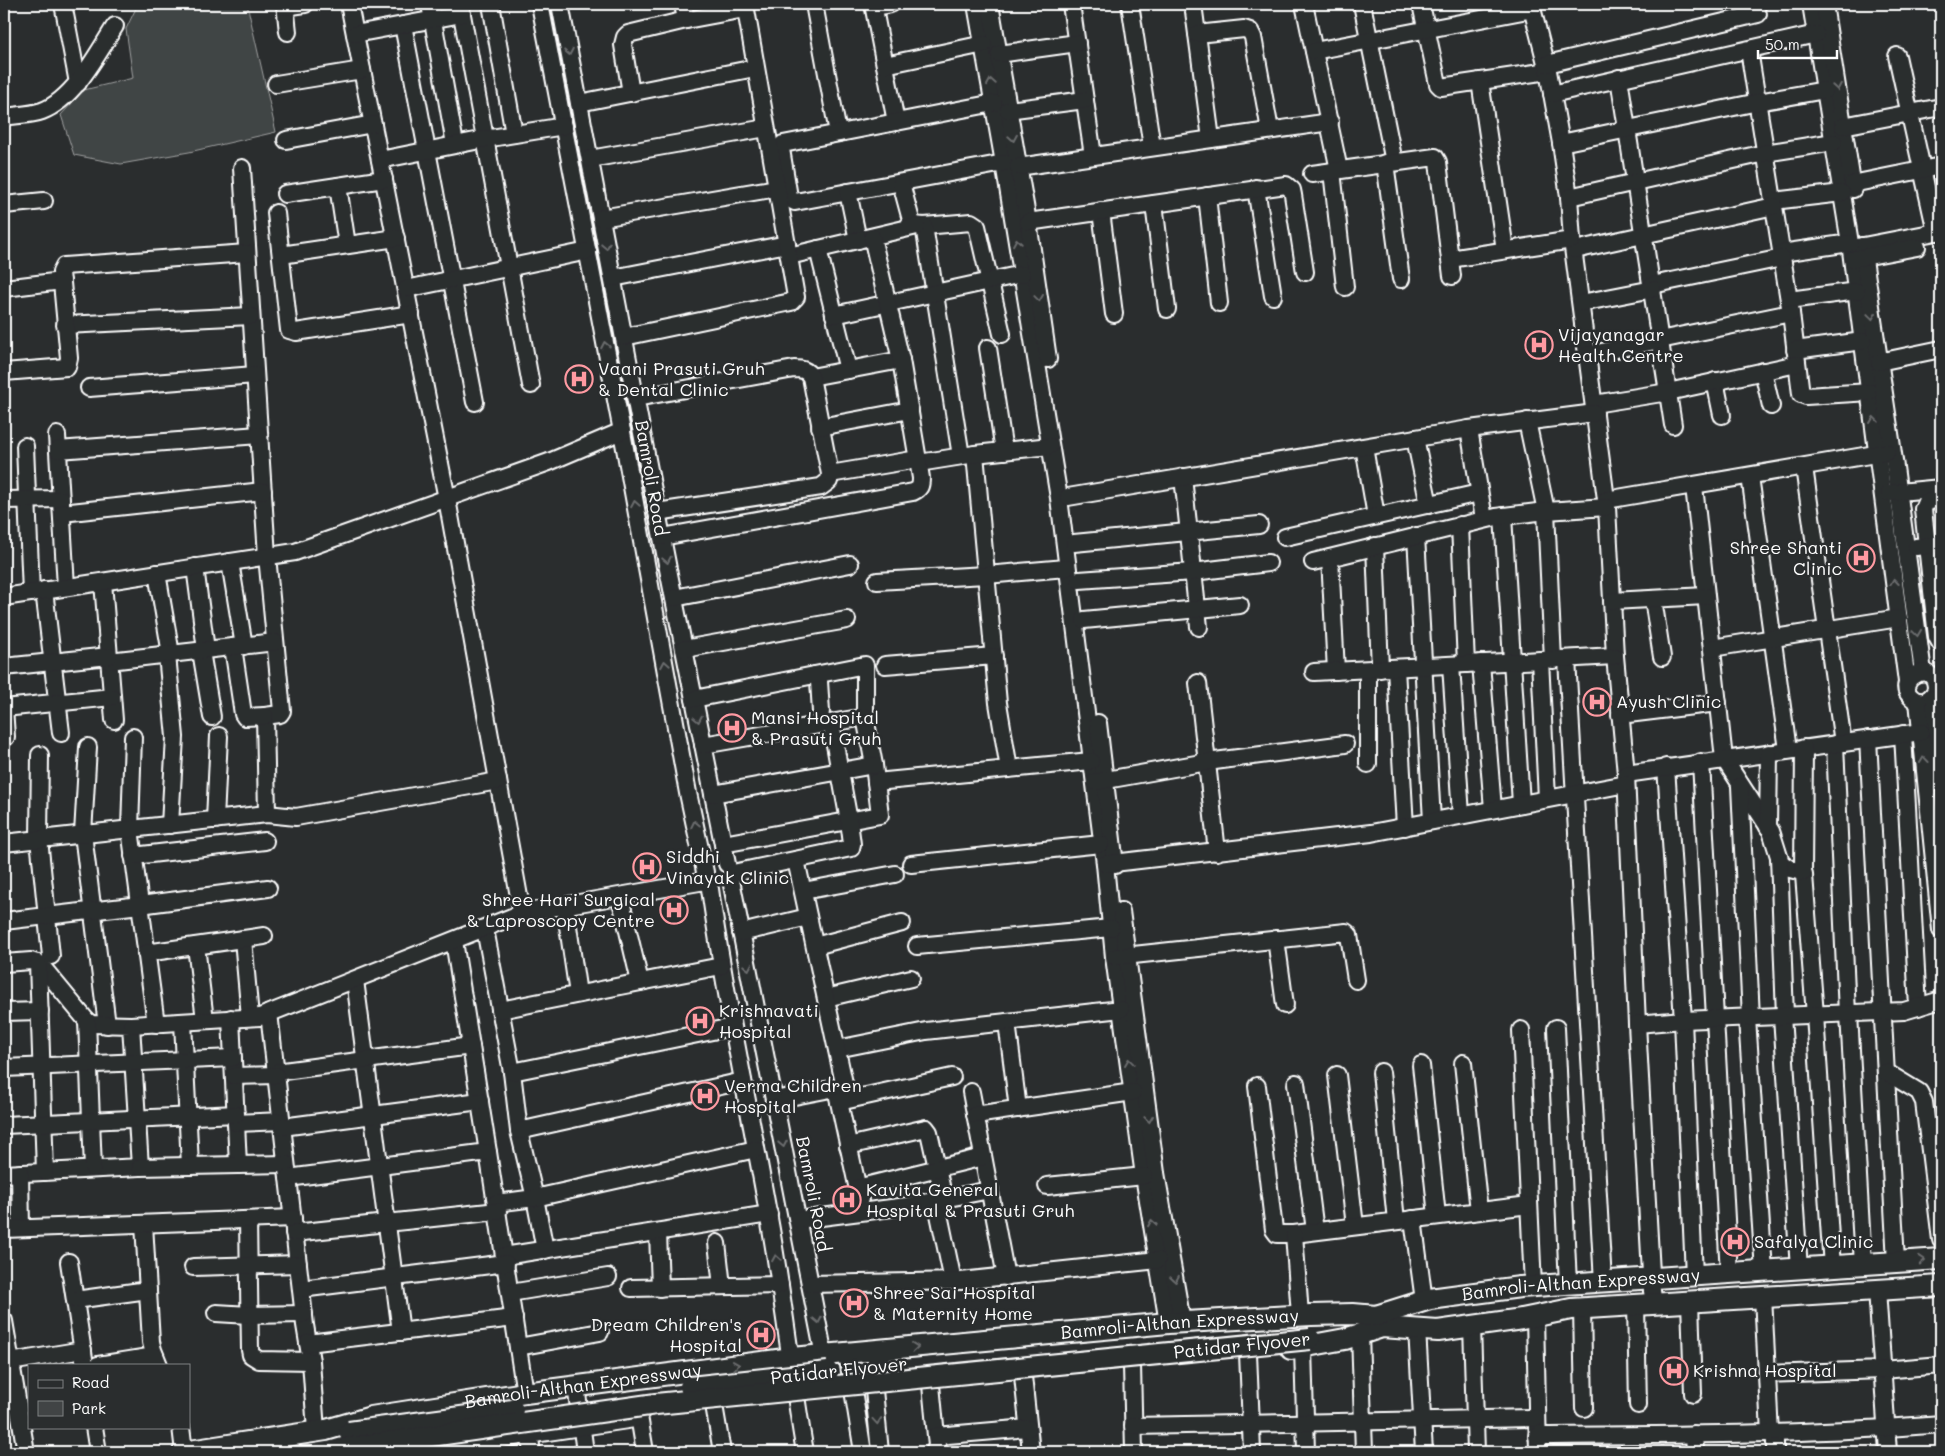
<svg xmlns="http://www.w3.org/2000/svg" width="1945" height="1456" font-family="Mali,sans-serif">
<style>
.green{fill:#414445;stroke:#a0a2a2}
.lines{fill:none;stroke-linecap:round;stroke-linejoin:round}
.minor-casing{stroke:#fff;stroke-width:20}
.major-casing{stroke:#fff;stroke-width:24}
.minor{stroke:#2a2d2e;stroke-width:16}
.major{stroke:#2a2d2e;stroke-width:20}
.major-bridge-casing{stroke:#fff;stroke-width:24;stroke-linecap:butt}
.major-bridge{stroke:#2a2d2e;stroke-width:20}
.oneway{stroke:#6a6c6d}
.labels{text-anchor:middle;stroke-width:5;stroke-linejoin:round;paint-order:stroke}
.poi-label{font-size:18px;fill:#fff;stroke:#2a2d2e;text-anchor:start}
.street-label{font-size:18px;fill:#fff;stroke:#2a2d2e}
</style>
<rect width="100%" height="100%" fill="#2a2d2e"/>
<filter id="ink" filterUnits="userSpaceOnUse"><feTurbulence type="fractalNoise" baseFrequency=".02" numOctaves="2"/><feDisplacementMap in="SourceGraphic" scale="10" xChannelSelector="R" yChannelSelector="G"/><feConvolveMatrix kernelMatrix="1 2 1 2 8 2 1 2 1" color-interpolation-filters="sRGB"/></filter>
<g filter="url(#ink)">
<polygon class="green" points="138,4 247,4 276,132 189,152 121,164 74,155 61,115 84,90 133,78 126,29"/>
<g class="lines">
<g class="minor-casing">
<g id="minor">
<polyline points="63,4 78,83"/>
<polyline points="285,4 288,32"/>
<polyline points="349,4 447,499 522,913 705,881"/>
<polyline points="430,4 455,144"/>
<polyline points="460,4 531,385"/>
<polyline points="491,4 514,134"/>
<polyline points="540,4 620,421 688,793 705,872"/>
<polyline points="560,4 668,569 727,864"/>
<polyline points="683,4 686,20"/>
<polyline points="814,4 838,133"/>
<polyline points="873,4 896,122"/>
<polyline points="976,4 1004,163 1059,498 1105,864 1114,957 1144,1176 1168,1323"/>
<polyline points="990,4 1028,222 1048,359"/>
<polyline points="1071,4 1093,156"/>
<polyline points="1130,4 1152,147"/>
<polyline points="1193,4 1211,139"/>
<polyline points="1304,4 1339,170"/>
<polyline points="1362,4 1394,162"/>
<polyline points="1421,4 1438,84 1441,87 1548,71"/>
<polyline points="1531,4 1548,71 1561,143 1569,197 1572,240 1607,507 1615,656 1626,774 1637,1024 1652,1291 1654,1303"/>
<polyline points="1811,4 1850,243 1907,682"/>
<polyline points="1824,4 1853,189"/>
<polyline points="285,7 305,4"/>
<polyline points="874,7 891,4"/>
<polyline points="403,25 475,402"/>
<polyline points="355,34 462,14"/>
<polyline points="1197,34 1244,29 1250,31 1253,37 1270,130"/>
<polyline points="1749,50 1791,313 1801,394 1806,396 1870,392"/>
<polyline points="1314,51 1533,9"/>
<polyline points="999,54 1077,43"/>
<polyline points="1897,56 1936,232"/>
<polyline points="1547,64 1758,14"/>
<polyline points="885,65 984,44"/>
<polyline points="1619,78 1673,425"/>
<polyline points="1480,81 1505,250"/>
<polyline points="276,84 362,70"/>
<polyline points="631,93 623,45 625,37 628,34 686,20 745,9"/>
<polyline points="1552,94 1816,34"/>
<polyline points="579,103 755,68"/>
<polyline points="994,103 783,144 781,149 789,197 791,200 795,202 1004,163"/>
<polyline points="1008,110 1085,100"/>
<path d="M4,117C16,115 31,115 42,111C74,99 98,53 115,26"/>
<polyline points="1843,126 1941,107"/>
<polyline points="286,140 373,124"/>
<polyline points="1561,143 1758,102 1825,90"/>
<polyline points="590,159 766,128"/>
<polyline points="380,160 485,139 564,126"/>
<polyline points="1385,163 1401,279"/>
<polyline points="1018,167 1330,122"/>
<polyline points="242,168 267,556 282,711 280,714 265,716 267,814"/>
<polyline points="1332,171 1345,287"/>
<polyline points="1312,174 1435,157 1438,162 1452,276"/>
<polyline points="901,183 911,220 914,225 924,226 971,222 977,226 1002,334"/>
<polyline points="1852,184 1941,166"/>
<polyline points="338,186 347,245"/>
<polyline points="1256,188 1273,296"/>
<polyline points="848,192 858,240"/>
<polyline points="285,194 384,179"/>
<polyline points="1207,196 1219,303"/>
<polyline points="1569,197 1765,153 1834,142"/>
<polyline points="1773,201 1842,193"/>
<polyline points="1154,204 1167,309"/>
<polyline points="4,205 44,201"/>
<polyline points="1101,211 1114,314"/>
<polyline points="276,213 289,330 296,332 411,314"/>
<polyline points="601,218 777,188"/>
<polyline points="1028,222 1286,185 1292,190 1293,195 1305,272"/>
<polyline points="924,226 961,456"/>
<polyline points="1862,246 1895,467 1923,672"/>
<polyline points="1853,248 1941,231"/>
<polyline points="818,249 848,370"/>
<polyline points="1575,250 1774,206"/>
<polyline points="1781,253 1850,243"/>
<polyline points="281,255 396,238"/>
<polyline points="789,256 917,226"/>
<polyline points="1450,259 1572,240"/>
<polyline points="1853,259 1917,247"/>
<polyline points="613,278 787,244"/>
<polyline points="1652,285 1782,258"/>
<polyline points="4,288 62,281"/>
<polyline points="406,289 588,251"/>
<polyline points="1789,300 1857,291"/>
<polyline points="1581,303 1653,289"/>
<polyline points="834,315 1022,274"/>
<polyline points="65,325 251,316"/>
<polyline points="624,337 791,302 796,297 745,4"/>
<polyline points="988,348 1004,451"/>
<polyline points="1795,350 1863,341"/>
<polyline points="1587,355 1791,313"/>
<polyline points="1879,362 1941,349"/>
<polyline points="1763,371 1771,406"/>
<polyline points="4,372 67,367 69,358 61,272 64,266 247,253"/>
<polyline points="811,377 901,360"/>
<polyline points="1715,381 1722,415"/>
<polyline points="89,388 255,375"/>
<path d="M636,398L794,369C802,369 807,370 811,377L830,474L829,481L821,487L657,512"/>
<polyline points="1594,404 1668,392 1797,364"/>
<polyline points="1527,421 1546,511 1553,660"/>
<polyline points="820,427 910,410"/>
<polyline points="1469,429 1484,519"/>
<polyline points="57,435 66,587"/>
<polyline points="1415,438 1429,505"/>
<polyline points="25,446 31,593"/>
<polyline points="1364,447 1376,516"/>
<polyline points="58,450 259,435"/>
<polyline points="975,454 998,703 1009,769"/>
<polyline points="919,463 975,454 1050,446"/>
<polyline points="1804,467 1843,743"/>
<polyline points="830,474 918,459"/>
<polyline points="1750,476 1788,750"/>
<polyline points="1183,477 1199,627"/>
<polyline points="1694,486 1724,759 1771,831 1781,863 1790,869 1802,872 1804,875 1815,1015 1832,1267"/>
<polyline points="1889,493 1941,488"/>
<polyline points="1068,497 1469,429 1595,413"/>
<polyline points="1941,499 1926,502 1923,509 1937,637 1941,644"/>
<polyline points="4,500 61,499"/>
<polyline points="1606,500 1887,452"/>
<polyline points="62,513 263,491"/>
<polyline points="1503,516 1521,804"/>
<polyline points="1460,525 1466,664"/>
<polyline points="1416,536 1432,821"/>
<path d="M662,537L913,492C920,489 921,486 921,478L901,360L872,237"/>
<polyline points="1285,537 1479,493"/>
<polyline points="1074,543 1259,525"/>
<polyline points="1375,546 1380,669"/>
<polyline points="1916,547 1941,544"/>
<polyline points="1330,558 1336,671"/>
<polyline points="230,562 244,646"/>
<polyline points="1313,562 1496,517 1546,511 1607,507"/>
<polyline points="195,567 206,650"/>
<polyline points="157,573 171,654"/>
<polyline points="1079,580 1193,572 1268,563"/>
<polyline points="877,581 986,575 1066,568"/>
<polyline points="103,582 114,720"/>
<polyline points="44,590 61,733"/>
<polyline points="4,597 295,552 549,462 622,431"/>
<polyline points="674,598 850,564"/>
<polyline points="1653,599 1662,657"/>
<polyline points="1612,601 1706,596"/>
<polyline points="1084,620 1240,605"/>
<polyline points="233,647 243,714 245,717 265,716"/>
<polyline points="1712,648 1899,618"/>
<polyline points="684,649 847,620"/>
<polyline points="201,651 212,717"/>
<polyline points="167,655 175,737 170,825"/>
<polyline points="1567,659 1603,1282"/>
<polyline points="1540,660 1547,798"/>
<polyline points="109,661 275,642"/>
<polyline points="1481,663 1493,809"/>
<polyline points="885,665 994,656"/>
<polyline points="1451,665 1461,815"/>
<polyline points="4,667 109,656"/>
<polyline points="1396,668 1405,827"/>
<polyline points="1368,670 1368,764"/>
<polyline points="1314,672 1615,656"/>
<polyline points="815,675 819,681 821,712"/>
<polyline points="1198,683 1217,852"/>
<path d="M1936,689C1936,657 1892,678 1911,697C1920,706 1932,700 1936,689L1941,688"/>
<polyline points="1931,698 1941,782"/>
<polyline points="694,699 865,665 865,717 874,765 880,815 723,844"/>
<polyline points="1918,701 1941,930"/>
<polyline points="4,707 6,737"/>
<polyline points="4,708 112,697"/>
<polyline points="1620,715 1718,703"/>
<polyline points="1098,723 1115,865"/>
<polyline points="1903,734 1918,1007"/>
<polyline points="133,737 130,829 156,1024"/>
<polyline points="1868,739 1896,1262"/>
<polyline points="1835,744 1847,1014"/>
<polyline points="703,745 865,717"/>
<polyline points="88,747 83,834 107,1025"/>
<polyline points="40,755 39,839 51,956"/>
<polyline points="1701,762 1729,1274"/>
<polyline points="1666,767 1683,1020 1694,1276"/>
<polyline points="1626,774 1921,732"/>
<polyline points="876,782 1091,761"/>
<polyline points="1095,782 1207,762 1345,744"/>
<polyline points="1740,786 1751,1018"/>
<polyline points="713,794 874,765"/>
<polyline points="215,820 219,736"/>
<polyline points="1768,827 1769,753"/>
<polyline points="4,843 267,814 296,817 498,781"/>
<polyline points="133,856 265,841"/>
<polyline points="1779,857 1785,1016"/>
<polyline points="911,864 1101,844"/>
<polyline points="1105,864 1371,833 1626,784"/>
<polyline points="733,873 851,848 852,844 849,821 831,723"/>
<polyline points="1803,873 1804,748"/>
<polyline points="732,885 826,1366"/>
<path d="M710,889C725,998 749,1105 768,1213C783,1292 791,1373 805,1452"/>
<polyline points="803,891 895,874"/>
<polyline points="620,897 640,982"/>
<polyline points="565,906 578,994"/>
<polyline points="1121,911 1156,1173 1182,1322"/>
<polyline points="4,921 140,905 268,888"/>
<polyline points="485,929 512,1072 519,1131 535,1198 545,1250"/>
<polyline points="741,933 808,917"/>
<polyline points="243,939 250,1017"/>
<polyline points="1276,939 1285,1005"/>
<polyline points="454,941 488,1152 525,1393"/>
<polyline points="196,946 205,1020"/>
<polyline points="815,946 902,923"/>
<polyline points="917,946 1111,928"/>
<polyline points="146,953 264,936"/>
<polyline points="1115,957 1346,932 1349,935 1356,980"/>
<polyline points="4,963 31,961 40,964 87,1021 92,1024 131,1025 140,1167 4,1174"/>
<polyline points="38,963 45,1172"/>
<polyline points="355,980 401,1332"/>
<polyline points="826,998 911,978"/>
<polyline points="500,1010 721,966"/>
<polyline points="4,1012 40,1011"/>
<polyline points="269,1013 305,1325 311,1361 316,1431"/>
<polyline points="1849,1014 1863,1265"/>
<polyline points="1782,1016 1799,1269"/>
<polyline points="231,1018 238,1165"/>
<polyline points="1747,1018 1764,1271"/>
<polyline points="87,1021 93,1169"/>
<polyline points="183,1022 190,1166"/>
<polyline points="1007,1022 1018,1109"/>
<polyline points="1637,1024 1683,1020 1904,1011 1941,1000"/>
<polyline points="131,1025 260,1017 522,913"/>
<polyline points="1556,1028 1568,1284"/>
<polyline points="1521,1030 1533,1286"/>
<polyline points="837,1049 926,1031 1121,1009"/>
<polyline points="1463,1063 1479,1211"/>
<polyline points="1421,1065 1437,1216"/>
<polyline points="4,1068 233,1058"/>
<polyline points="276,1072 471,1046"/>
<polyline points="512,1072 732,1027"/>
<polyline points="1381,1072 1396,1221"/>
<polyline points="1886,1072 1919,1092 1924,1102 1941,1240"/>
<polyline points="1337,1075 1355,1226"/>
<polyline points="234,1076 276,1075"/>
<polyline points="1296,1083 1315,1231"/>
<polyline points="1257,1086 1274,1230 1277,1234 1294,1234 1529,1205"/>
<polyline points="836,1088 860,1199"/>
<polyline points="971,1092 1006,1277"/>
<polyline points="774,1100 841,1087 844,1083 796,860"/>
<polyline points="839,1102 952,1077"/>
<polyline points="975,1115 1133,1092"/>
<polyline points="236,1123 282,1121"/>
<polyline points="4,1125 236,1114"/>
<polyline points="282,1127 480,1101"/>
<polyline points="519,1131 743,1081"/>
<polyline points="848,1146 926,1128 929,1132 944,1199"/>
<polyline points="140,1167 286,1164"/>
<polyline points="20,1173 21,1228"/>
<polyline points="288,1178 488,1152"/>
<polyline points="1047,1186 1144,1176"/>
<polyline points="857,1188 983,1157"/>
<polyline points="936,1200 953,1281"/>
<polyline points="496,1203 535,1198 756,1149"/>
<polyline points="1413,1219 1424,1301"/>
<polyline points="248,1220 250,1350 251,1355 259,1360 311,1361"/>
<polyline points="798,1220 907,1206 990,1190"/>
<polyline points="144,1224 151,1342 153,1350 159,1365"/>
<polyline points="4,1229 293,1218"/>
<polyline points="658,1232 660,1288"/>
<polyline points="294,1233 498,1211"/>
<polyline points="1294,1234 1300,1315"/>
<polyline points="717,1243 722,1286"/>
<polyline points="504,1256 769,1214"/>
<polyline points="69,1262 85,1365"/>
<polyline points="193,1267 298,1264"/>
<polyline points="810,1284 961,1281 1158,1260"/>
<polyline points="631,1288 780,1285"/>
<polyline points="301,1289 506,1263"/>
<polyline points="1877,1289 1888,1452"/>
<polyline points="510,1293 608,1277"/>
<polyline points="1763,1296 1770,1434"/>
<polyline points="75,1300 148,1290"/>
<polyline points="1690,1301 1693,1394"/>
<polyline points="1636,1304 1638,1405"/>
<polyline points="1582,1308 1584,1408"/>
<polyline points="216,1313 249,1315 304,1314"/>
<polyline points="1535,1316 1538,1452"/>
<polyline points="4,1321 26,1452"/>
<polyline points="1472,1326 1476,1452"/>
<polyline points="1417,1329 1424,1452"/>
<polyline points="1360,1334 1364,1452"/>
<polyline points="308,1343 514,1318"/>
<polyline points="518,1347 600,1332"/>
<polyline points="1303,1348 1306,1452"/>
<polyline points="878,1351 874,1390 880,1452"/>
<polyline points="847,1353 863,1452"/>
<polyline points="1248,1353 1252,1452"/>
<polyline points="4,1363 83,1350"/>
<polyline points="98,1365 155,1356"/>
<polyline points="1132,1365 1134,1452"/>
<polyline points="1767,1374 1883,1370 1941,1365"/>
<polyline points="1023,1376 1031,1452"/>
<polyline points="931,1385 937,1446 934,1452"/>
<polyline points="576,1386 585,1452"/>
<polyline points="714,1405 722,1452"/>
<polyline points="639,1416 645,1452"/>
<polyline points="1133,1426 1537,1418"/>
<polyline points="94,1427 98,1452"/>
<polyline points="181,1427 184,1452"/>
<polyline points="529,1433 532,1452"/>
<polyline points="1775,1433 1775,1452"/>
<polyline points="1694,1434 1695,1452"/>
<polyline points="936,1436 1028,1428"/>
<path d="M1537,1436C1672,1435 1807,1435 1941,1424"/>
</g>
</g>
<g class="major-casing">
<g id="major">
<polyline points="1291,1349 1345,1339 1382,1327 1438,1331 1522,1319 1571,1309 1941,1286"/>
<path id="s1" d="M183,1452L326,1430L371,1417L525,1393L792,1358L1168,1323L1311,1315L1353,1314L1376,1316L1430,1299L1520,1287L1941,1259"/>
<polyline points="402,1452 634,1417"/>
</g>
</g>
<use href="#minor" class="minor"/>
<use href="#major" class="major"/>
<g class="major-bridge-casing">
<g id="major-bridge">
<polyline points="690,1387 828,1372"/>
<polyline points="349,1432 513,1410"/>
<path id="s2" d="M347,1448L656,1404L1310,1339"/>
</g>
</g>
<use href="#major-bridge" class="major-bridge"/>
</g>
<defs><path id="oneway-chevron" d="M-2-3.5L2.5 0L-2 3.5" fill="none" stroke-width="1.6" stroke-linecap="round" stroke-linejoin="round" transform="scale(1.25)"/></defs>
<g class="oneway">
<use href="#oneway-chevron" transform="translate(569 52) rotate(79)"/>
<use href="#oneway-chevron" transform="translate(991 82) rotate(-99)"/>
<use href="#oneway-chevron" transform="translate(1837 87) rotate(81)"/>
<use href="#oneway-chevron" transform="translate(1013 138) rotate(80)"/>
<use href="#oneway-chevron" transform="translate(1017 242) rotate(-99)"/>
<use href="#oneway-chevron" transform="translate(606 246) rotate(79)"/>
<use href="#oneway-chevron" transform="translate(1039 298) rotate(82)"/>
<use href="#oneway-chevron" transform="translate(1872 316) rotate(82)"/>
<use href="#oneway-chevron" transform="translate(605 345) rotate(-101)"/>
<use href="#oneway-chevron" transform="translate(1874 420) rotate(-97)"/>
<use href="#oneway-chevron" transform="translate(635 504) rotate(-100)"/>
<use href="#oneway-chevron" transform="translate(667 560) rotate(79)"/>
<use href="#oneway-chevron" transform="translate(1894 582) rotate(-97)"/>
<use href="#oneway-chevron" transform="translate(1917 633) rotate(82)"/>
<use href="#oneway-chevron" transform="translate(665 664) rotate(-100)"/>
<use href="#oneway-chevron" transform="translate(698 719) rotate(79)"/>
<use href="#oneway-chevron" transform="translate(1924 760) rotate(-96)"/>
<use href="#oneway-chevron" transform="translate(695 824) rotate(-102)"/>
<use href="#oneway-chevron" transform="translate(748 967) rotate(79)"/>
<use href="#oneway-chevron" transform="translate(1129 1062) rotate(-98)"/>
<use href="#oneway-chevron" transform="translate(1149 1119) rotate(82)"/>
<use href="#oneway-chevron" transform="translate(783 1144) rotate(79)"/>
<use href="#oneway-chevron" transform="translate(1152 1223) rotate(-99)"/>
<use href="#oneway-chevron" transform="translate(776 1258) rotate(-99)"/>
<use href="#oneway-chevron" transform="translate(1922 1260) rotate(-4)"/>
<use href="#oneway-chevron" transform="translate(1175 1279) rotate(80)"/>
<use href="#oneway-chevron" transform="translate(818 1320) rotate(79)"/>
<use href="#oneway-chevron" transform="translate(915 1347) rotate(-6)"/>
<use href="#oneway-chevron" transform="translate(736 1365) rotate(-8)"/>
<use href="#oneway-chevron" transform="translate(877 1421) rotate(85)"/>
</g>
</g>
<defs>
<g id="hospital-ring" transform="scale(1.4375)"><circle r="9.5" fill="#2a2d2e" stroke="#ff9aa2" stroke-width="1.5"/><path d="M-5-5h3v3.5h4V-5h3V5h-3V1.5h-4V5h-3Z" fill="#ff9aa2"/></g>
</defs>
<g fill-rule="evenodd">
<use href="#hospital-ring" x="1539" y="345"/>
<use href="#hospital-ring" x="579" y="379"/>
<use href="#hospital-ring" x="1861" y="558"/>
<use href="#hospital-ring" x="1597" y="702"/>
<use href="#hospital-ring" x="732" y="728"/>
<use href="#hospital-ring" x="647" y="867"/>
<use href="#hospital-ring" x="674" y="910"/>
<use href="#hospital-ring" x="700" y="1021"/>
<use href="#hospital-ring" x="705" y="1096"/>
<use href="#hospital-ring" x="847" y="1200"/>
<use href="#hospital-ring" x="1735" y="1242"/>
<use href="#hospital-ring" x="854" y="1303"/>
<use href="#hospital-ring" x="761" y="1335"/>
<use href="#hospital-ring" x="1674" y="1371"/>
</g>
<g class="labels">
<g class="poi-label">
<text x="1558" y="341">Vijayanagar<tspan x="1558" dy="21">Health Centre</tspan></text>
<text x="598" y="375">Vaani Prasuti Gruh<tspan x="598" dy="21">&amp; Dental Clinic</tspan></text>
<text x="1842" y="554" text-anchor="end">Shree Shanti<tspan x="1842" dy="21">Clinic</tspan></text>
<text x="1616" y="708">Ayush Clinic</text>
<text x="751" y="724">Mansi Hospital<tspan x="751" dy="21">&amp; Prasuti Gruh</tspan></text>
<text x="666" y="863">Siddhi<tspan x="666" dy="21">Vinayak Clinic</tspan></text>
<text x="655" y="906" text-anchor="end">Shree Hari Surgical<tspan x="655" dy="21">&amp; Laproscopy Centre</tspan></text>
<text x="719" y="1017">Krishnavati<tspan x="719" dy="21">Hospital</tspan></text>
<text x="724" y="1092">Verma Children<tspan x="724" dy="21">Hospital</tspan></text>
<text x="866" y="1196">Kavita General<tspan x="866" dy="21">Hospital &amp; Prasuti Gruh</tspan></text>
<text x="1754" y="1248">Safalya Clinic</text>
<text x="873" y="1299">Shree Sai Hospital<tspan x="873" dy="21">&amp; Maternity Home</tspan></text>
<text x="742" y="1331" text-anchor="end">Dream Children's<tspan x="742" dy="21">Hospital</tspan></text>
<text x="1693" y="1377">Krishna Hospital</text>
</g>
<g class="street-label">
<text transform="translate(651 478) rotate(80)" y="6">Bamroli Road</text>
<text transform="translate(813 1194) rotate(79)" y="6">Bamroli Road</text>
<text dy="6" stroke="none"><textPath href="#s1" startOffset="1411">Bamroli-Althan Expressway</textPath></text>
<text dy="6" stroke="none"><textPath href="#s1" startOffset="1006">Bamroli-Althan Expressway</textPath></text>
<text dy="6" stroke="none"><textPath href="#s2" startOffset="901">Patidar Flyover</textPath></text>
<text transform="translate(839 1371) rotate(-6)" y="6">Patidar Flyover</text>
<text dy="6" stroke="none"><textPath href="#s1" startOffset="406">Bamroli-Althan Expressway</textPath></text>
</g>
</g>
<rect width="1945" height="1456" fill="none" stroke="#2a2d2e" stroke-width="20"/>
<rect x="10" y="10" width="1925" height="1436" fill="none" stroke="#fff" stroke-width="2" filter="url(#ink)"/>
<rect x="28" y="1364" width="162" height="65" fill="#2a2d2e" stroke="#7f8182"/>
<rect x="38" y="1380" width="25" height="8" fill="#2a2d2e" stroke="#7f8182"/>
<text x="72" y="1388" font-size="15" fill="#ffffff">Road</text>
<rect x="38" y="1401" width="25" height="15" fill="#414445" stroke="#7f8182"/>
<text x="72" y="1414" font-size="15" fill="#ffffff">Park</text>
<path d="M1758 50v8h79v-8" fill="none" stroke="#ffffff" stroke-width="2.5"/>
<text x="1765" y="50" font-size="15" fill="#ffffff" stroke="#2a2d2e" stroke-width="4" paint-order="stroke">50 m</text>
</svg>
